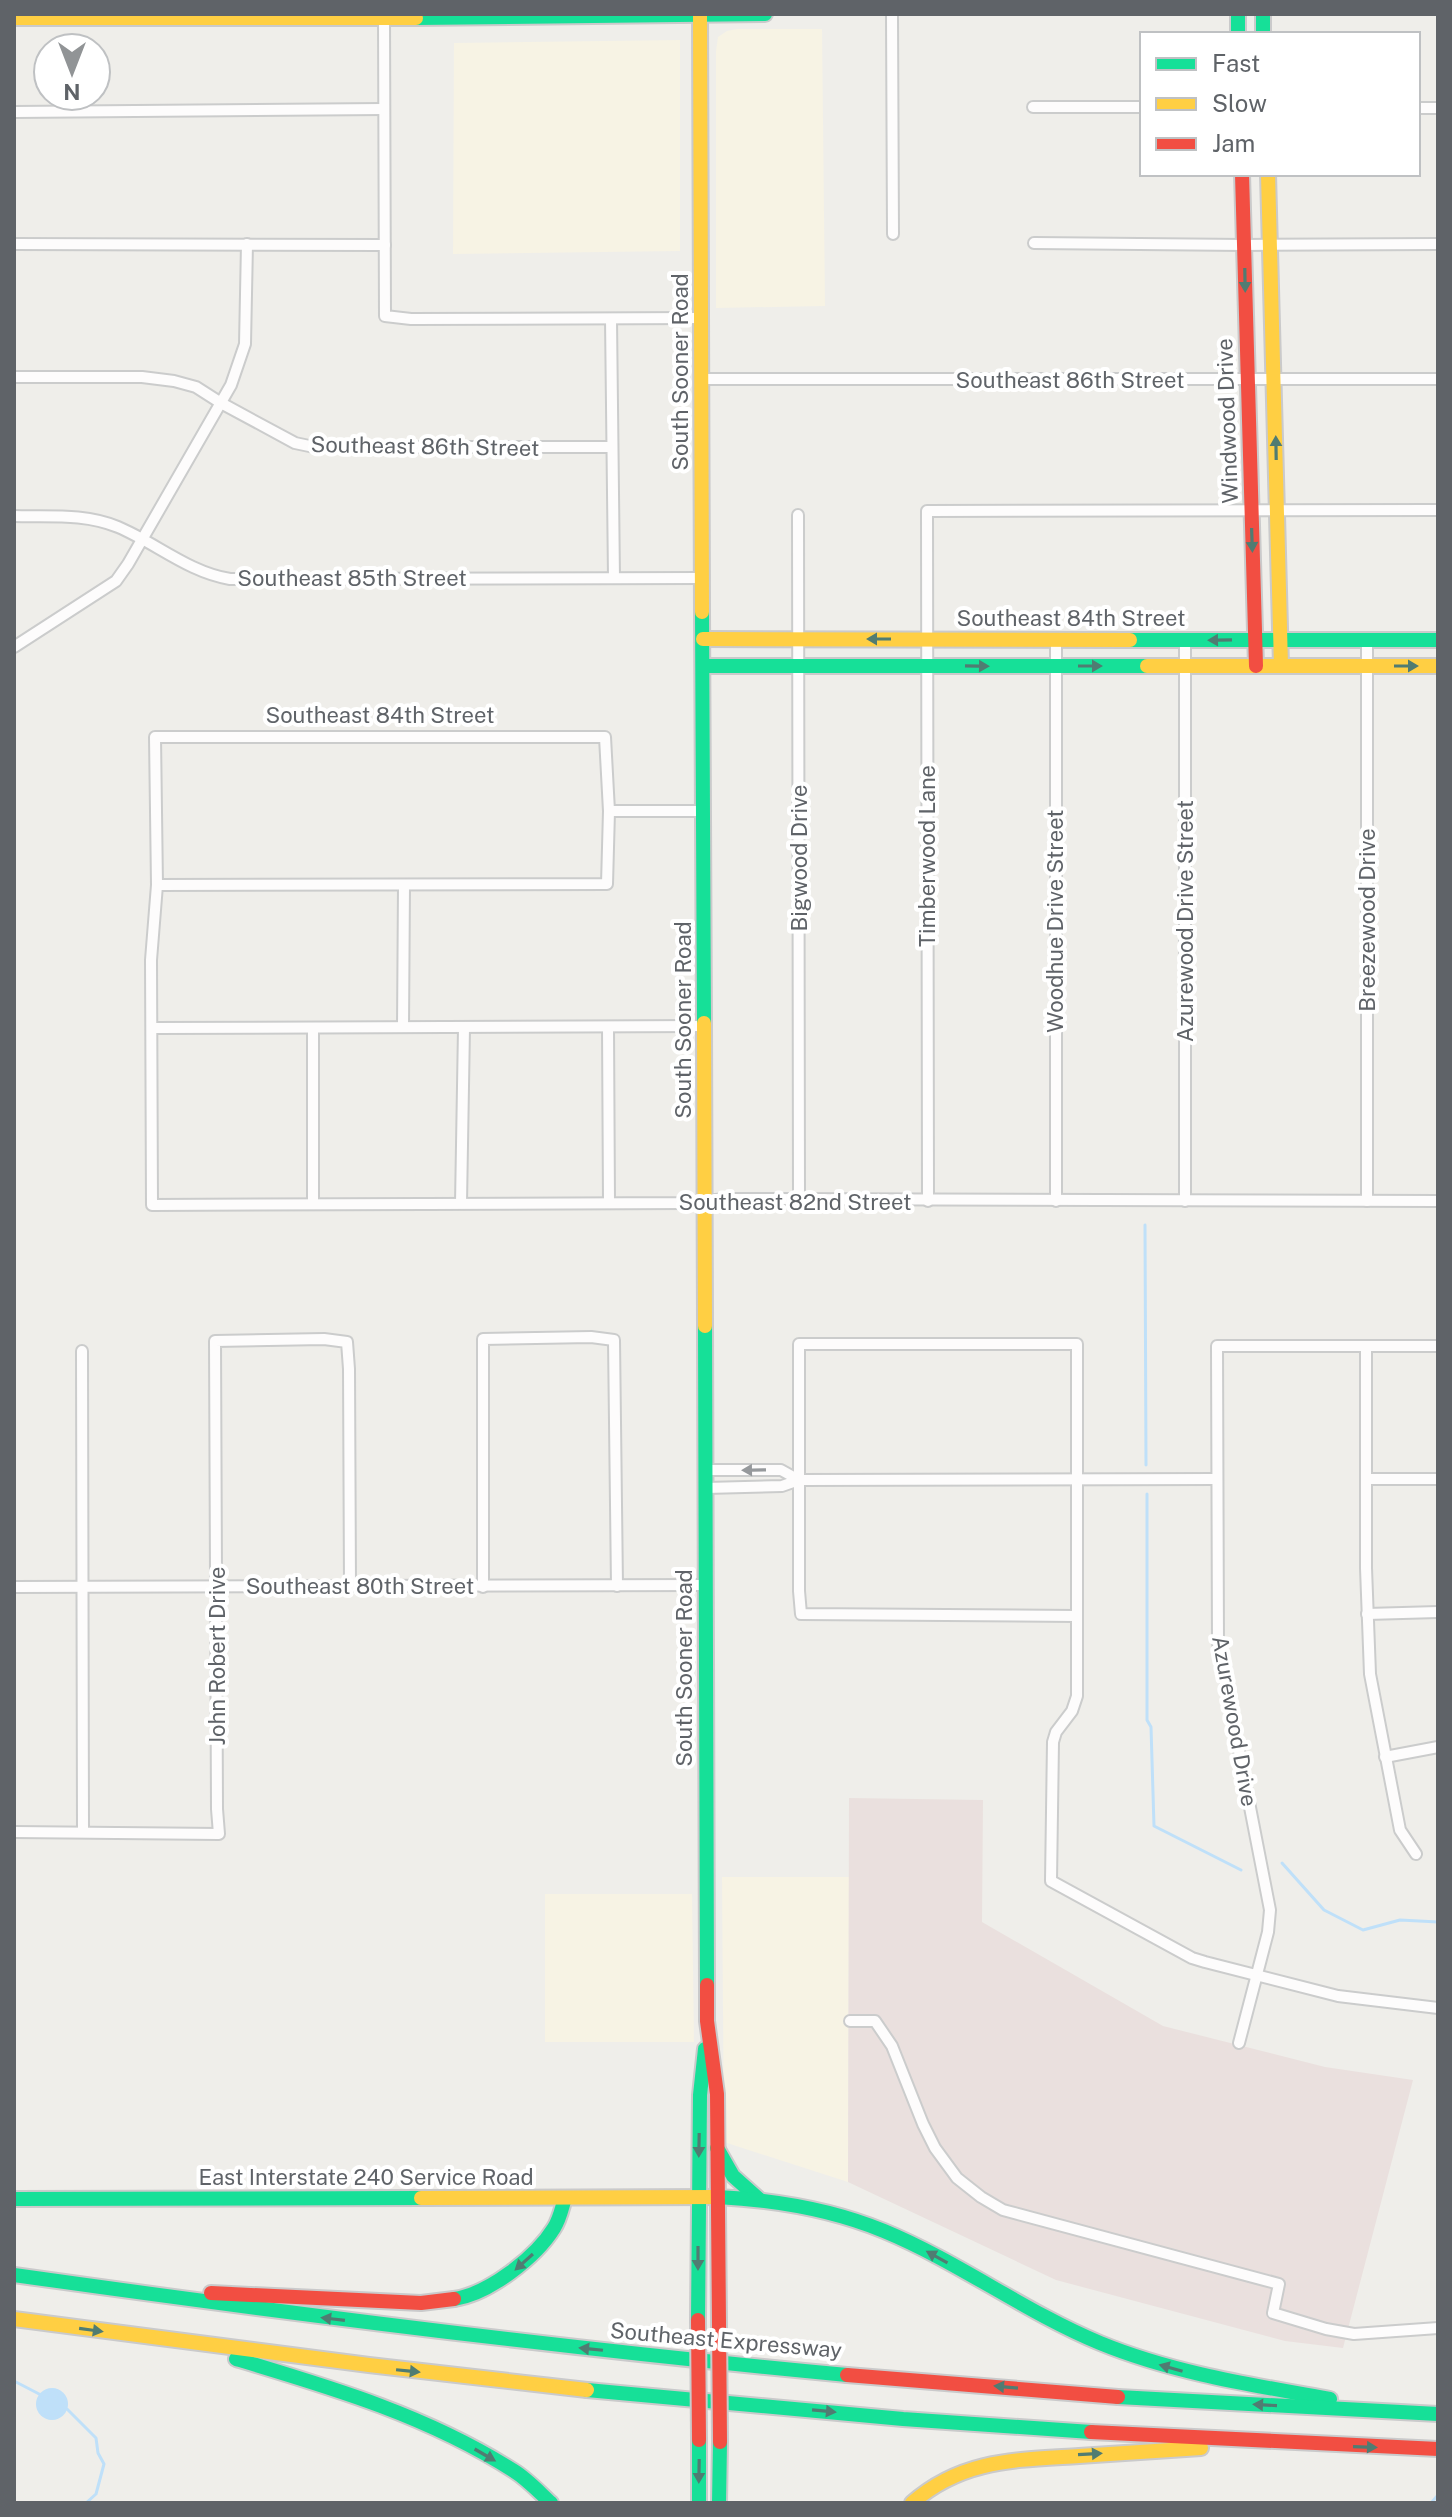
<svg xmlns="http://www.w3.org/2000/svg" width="1452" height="2517" font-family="'Public Sans',sans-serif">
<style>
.commercial{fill:#f7f3e4}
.medical{fill:#eae0de}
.water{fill:#bfe0f9}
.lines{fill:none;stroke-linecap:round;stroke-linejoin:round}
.stream{stroke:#bfe0f9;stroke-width:3}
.street-casing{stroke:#cbcccc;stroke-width:14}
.fast-casing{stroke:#cacacb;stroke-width:18}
.slow-casing{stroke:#cacacb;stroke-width:18}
.jam-casing{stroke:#cacacb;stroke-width:18}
.street{stroke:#fdfcfc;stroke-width:10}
.fast{stroke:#16e098;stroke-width:14}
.slow{stroke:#ffcf43;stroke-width:14}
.jam{stroke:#f24e42;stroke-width:14}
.jam-bridge-casing{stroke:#cacacb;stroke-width:18;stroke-linecap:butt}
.jam-bridge{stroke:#f24e42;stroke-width:14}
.oneway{fill:#507c72}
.oneway2{fill:#96999c}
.labels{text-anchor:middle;stroke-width:8;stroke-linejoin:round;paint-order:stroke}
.street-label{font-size:22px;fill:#5f6368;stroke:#fff}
</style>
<rect width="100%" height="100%" fill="#efeeea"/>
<g class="commercial">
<polygon points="737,29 822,29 825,306 716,308 716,51 718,37 727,31"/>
<polygon points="680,40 680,251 453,254 454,43"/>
<polygon points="722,1877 849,1877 848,2182 724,2142"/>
<polygon points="545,1894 692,1894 694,2042 545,2042"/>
</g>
<polygon class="medical" points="849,1798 983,1800 982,1922 1163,2026 1325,2067 1413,2080 1343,2348 1285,2341 1056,2280 848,2182"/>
<circle class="water" cx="52" cy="2404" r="16"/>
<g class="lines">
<g class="stream">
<polyline points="1145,1225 1146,1465"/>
<polyline points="1147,1494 1147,1720 1151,1727 1154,1826 1241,1870"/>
<polyline points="1282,1863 1324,1910 1363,1930 1400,1920 1438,1922"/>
<polyline points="14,2381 43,2396"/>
<polyline points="67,2409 96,2438 98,2453 104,2464 96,2494 86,2503"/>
<polyline points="1431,2503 1438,2495"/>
</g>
<g class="street-casing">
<g id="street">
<polyline points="892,14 893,234"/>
<polyline points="384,18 385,316 411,319 702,318"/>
<polyline points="1033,107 1142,107"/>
<polyline points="1418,108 1438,108"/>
<polyline points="14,112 384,109"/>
<polyline points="1034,243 1244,245 1438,244"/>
<polyline points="14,244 385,245"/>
<polyline points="611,319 614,578"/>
<polyline points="14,377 142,377 174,381 196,387 221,403 295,443 314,447 612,447"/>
<polyline points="703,379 1438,379"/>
<polyline points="798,515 799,1201"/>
<path d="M14,516C49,517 85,513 118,527C156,543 188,572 230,579L703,578"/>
<polyline points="1367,640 1367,1201"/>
<polyline points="1056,641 1056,1201"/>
<polyline points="14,647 116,581 128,564 231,385 245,344 247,244"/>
<polyline points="609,811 704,811"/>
<polyline points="157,885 607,884 609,811 605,737 155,737 157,885 151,960 152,1205 687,1203 725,1199 1438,1201"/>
<polyline points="403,1027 404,885"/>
<polyline points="608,1027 609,1203"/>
<polyline points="153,1028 705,1026"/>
<polyline points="313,1028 313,1204"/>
<polyline points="928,1201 927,511 1438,510"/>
<polyline points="1185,1201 1185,641"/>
<polyline points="461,1203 464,1028"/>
<polyline points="1366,1346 1366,1568 1370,1674 1400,1830 1416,1854"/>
<polyline points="82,1351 83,1831"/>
<polyline points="706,1470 781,1470 799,1480"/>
<polyline points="1366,1479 1438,1479"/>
<polyline points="706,1488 782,1486 799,1480 1217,1479"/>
<polyline points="14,1587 706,1585"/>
<polyline points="483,1587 483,1339 591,1337 614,1340 617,1586"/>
<polyline points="1367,1614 1438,1612"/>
<polyline points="1077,1616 801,1614 799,1591 799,1344 1077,1344 1077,1696 1072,1711 1056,1732 1053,1742 1051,1881 1192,1958 1205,1962 1338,1996 1438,2008"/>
<polyline points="1385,1757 1438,1747"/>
<polyline points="14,1832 219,1834 217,1809 215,1341 324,1339 347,1342 349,1369 350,1586"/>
<polyline points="850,2021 875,2021 892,2046 923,2124 935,2148 957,2178 981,2197 1003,2210 1279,2284 1273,2313 1326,2329 1354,2334 1438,2328"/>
<polyline points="1239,2043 1268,1932 1270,1910 1218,1643 1217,1346 1438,1346"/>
</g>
</g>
<g class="fast-casing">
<g id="fast">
<polyline points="1238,14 1238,34"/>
<polyline points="1263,14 1263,34"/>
<polyline points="416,18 765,14"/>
<polyline points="702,612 704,1023"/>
<polyline points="1130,640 1438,640"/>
<polyline points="703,666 1147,666"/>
<polyline points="705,1326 707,1985"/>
<polyline points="717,2148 733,2176 760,2200"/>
<path d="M718,2197C775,2200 831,2209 884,2231C959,2262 1025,2312 1100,2343C1173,2373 1252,2385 1330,2399"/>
<polyline points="14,2199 421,2198"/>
<path d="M14,2275C291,2314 569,2349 847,2375"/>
<path d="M454,2299C489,2294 536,2257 554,2228C560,2219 562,2207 565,2198"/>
<polyline points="698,2320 700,2095 705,2049"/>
<path d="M236,2359C333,2388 428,2416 514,2471C527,2479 539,2492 551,2503"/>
<polyline points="587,2390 903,2419 1091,2432"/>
<polyline points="1118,2397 1438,2414"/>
<polyline points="699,2440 699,2503"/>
<polyline points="719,2503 720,2442"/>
</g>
</g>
<g class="slow-casing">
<g id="slow">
<polyline points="700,14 702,612"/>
<polyline points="14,18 416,18"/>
<polyline points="1268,174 1281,666"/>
<polyline points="703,639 1130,640"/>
<polyline points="1147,666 1438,666"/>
<polyline points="704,1023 705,1326"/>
<polyline points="421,2198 718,2197"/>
<polyline points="14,2319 369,2365 587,2390"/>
<path d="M912,2503C962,2459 1016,2460 1079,2456C1119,2453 1160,2451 1201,2448"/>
</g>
</g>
<g class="jam-casing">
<g id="jam">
<polyline points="1242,174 1256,666"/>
<polyline points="707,1985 707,2021 717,2094 719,2323"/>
<polyline points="211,2293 421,2303 454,2299"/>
<polyline points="847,2375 1118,2397"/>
<polyline points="1091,2432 1438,2449"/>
</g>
</g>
<use href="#street" class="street"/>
<use href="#fast" class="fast"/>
<use href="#slow" class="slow"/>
<use href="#jam" class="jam"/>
<g class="jam-bridge-casing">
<g id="jam-bridge">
<polyline points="698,2320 699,2440"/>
<polyline points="719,2323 720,2442"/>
</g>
</g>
<use href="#jam-bridge" class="jam-bridge"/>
</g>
<defs><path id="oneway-solid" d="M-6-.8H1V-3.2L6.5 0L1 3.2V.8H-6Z" transform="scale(2)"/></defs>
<g class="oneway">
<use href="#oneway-solid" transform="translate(1245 280) rotate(89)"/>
<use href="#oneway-solid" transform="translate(1276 448) rotate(-91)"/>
<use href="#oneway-solid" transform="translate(1252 540) rotate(88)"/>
<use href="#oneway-solid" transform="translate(879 639) rotate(180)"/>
<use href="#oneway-solid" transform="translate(1220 640) rotate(179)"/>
<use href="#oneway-solid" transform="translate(977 666) rotate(1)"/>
<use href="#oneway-solid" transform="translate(1090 666)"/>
<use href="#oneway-solid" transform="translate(1406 666)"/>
<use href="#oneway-solid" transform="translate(699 2145) rotate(91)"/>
<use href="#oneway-solid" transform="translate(937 2257) rotate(-151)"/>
<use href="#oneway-solid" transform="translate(698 2258) rotate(90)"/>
<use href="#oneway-solid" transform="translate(524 2262) rotate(138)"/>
<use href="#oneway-solid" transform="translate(333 2319) rotate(-173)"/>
<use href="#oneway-solid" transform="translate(91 2330) rotate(8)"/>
<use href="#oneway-solid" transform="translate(591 2349) rotate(-174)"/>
<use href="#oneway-solid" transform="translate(1171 2368) rotate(-164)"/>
<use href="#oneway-solid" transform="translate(408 2371) rotate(6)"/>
<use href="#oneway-solid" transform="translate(1006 2387) rotate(-175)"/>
<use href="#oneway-solid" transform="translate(1265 2405) rotate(-177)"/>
<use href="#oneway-solid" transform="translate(824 2411) rotate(5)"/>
<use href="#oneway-solid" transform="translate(1365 2447) rotate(2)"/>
<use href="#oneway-solid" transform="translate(1090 2454) rotate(-3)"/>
<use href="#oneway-solid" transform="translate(485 2455) rotate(30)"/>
<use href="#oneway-solid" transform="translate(699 2471) rotate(91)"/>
</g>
<use class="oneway2" href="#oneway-solid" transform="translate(754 1470) rotate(179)"/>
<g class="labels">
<g class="street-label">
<text transform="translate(680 372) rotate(-90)" y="8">South Sooner Road</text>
<text x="1070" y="388">Southeast 86th Street</text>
<text transform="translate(1227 421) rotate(-92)" y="8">Windwood Drive</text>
<text transform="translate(425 446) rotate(1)" y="8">Southeast 86th Street</text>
<text x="352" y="586">Southeast 85th Street</text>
<text x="1071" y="626">Southeast 84th Street</text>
<text x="380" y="723">Southeast 84th Street</text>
<text transform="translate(927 856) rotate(-90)" y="8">Timberwood Lane</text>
<text transform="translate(799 858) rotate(-90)" y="8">Bigwood Drive</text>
<text transform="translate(1367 920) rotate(-90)" y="8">Breezewood Drive</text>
<text transform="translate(1055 921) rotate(-90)" y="8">Woodhue Drive Street</text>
<text transform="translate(1185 921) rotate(-90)" y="8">Azurewood Drive Street</text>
<text transform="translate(683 1020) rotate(-90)" y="8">South Sooner Road</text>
<text x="795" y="1210">Southeast 82nd Street</text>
<text x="360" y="1594">Southeast 80th Street</text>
<text transform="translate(217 1656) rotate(-90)" y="8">John Robert Drive</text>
<text transform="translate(684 1668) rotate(-90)" y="8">South Sooner Road</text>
<text transform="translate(1235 1721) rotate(80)" y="8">Azurewood Drive</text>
<text x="366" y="2185">East Interstate 240 Service Road</text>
<text transform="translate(726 2340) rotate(5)" y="8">Southeast Expressway</text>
</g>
</g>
<rect width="1452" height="2517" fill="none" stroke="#5f6368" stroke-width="32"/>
<rect x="1140" y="32" width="280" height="144" fill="#ffffff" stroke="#bfc1c3" stroke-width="2"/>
<rect x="1156" y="58" width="40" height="12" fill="#16e098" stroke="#bfc1c3" stroke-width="2"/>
<text x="1212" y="72" font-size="24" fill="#5f6368">Fast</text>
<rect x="1156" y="98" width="40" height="12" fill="#ffcf43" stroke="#bfc1c3" stroke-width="2"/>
<text x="1212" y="112" font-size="24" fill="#5f6368">Slow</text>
<rect x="1156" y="138" width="40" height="12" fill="#f24e42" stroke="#bfc1c3" stroke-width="2"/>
<text x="1212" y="152" font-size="24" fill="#5f6368">Jam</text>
<g transform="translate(72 72) rotate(180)"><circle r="38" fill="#ffffff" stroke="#bfc1c3" stroke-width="2"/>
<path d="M0-6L14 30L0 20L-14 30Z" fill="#919496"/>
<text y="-12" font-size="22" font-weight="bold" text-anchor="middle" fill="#5f6368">N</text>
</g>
</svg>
